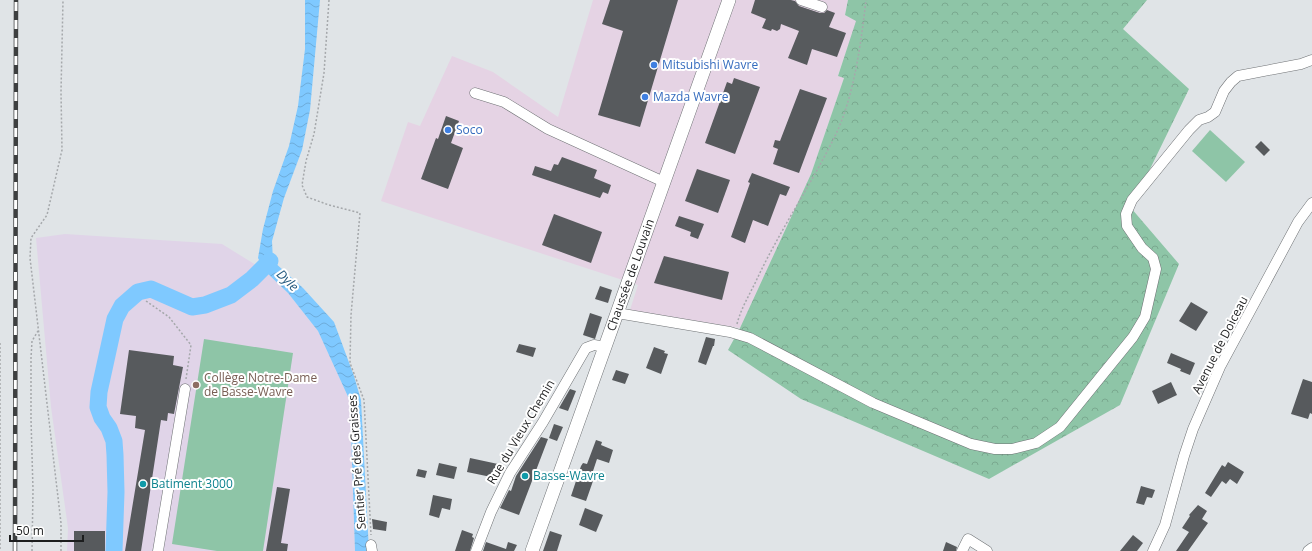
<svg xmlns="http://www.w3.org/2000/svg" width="1312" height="551" font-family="'Open Sans',sans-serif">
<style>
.commercial{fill:#e5d3e4}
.education{fill:#e0d4e8}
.forest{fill:url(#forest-crowns)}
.garden{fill:#8ec5a7}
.water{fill:url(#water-waves)}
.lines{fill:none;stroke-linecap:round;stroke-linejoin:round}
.river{stroke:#7fc9ff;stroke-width:17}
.building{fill:#575a5d}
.minor-casing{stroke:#6f7275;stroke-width:11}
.major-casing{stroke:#6f7275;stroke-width:14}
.path{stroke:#a5a8ab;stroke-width:1.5;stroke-dasharray:2 2;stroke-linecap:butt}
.minor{stroke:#fff;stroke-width:10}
.major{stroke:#fff;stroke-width:13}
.rail-casing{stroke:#3d3f40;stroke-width:4.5}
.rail{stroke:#fff;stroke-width:3;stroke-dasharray:9;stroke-linecap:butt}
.shop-dot{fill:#3f7fe0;stroke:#fff;stroke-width:1.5}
.education-dot{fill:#8d6e63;stroke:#fff;stroke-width:1.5}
.culture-dot{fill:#0f9aa8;stroke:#fff;stroke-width:1.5}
.labels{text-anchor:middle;stroke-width:4;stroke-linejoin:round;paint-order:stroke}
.shop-label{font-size:12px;fill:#366cbe;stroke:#fff;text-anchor:start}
.street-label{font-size:12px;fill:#1c1d1e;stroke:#fff}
.education-label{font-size:12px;fill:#785e54;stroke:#fff;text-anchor:start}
.culture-label{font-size:12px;fill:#0d838f;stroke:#fff;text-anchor:start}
.water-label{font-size:13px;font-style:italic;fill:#255a7e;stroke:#fff}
</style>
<defs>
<pattern id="forest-crowns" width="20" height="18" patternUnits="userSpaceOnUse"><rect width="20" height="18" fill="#8ec5a7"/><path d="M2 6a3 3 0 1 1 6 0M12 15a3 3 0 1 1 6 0" fill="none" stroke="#7aa98f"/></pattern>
<pattern id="water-waves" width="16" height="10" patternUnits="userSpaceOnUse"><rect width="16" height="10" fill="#7fc9ff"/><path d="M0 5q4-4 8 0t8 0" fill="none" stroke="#6dacda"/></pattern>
</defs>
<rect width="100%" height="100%" fill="#e0e4e7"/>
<polygon class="commercial" points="593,0 848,0 845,15 857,21 838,75 844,78 811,174 740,328 630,310 638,285 381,201 408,122 420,126 452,56 493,72 558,117"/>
<polygon class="education" points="65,234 222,244 264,270 288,293 318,331 350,401 355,551 67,551 68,528 51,407 36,238"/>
<polygon class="forest" points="848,0 1147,0 1123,29 1189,89 1131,208 1179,264 1120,405 989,479 801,399 728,350 740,328 811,174 844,78 838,76 856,21 845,15"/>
<g class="garden">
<polygon points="1210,130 1245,162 1226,182 1192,151"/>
<polygon points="204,339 293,353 263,551 217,551 172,544"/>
</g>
<polygon class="water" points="305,0 320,0 310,110 302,150 284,198 272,241 273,261 303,288 334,322 354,376 361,400 369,551 355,551 350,401 318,331 288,293 264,270 258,258 263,229 273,191 289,146 298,106 305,49"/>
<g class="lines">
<polyline class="river" points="114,551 116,492 115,455 114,441 109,428 102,418 98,407 99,392 115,319 122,306 138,292 151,289 192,307 205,305 231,295 252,279 270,261"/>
</g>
<g class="building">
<polygon points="610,0 678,0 640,127 598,115 623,31 602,24"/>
<polygon points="755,0 791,0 795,1 799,6 820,13 824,13 827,10 835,13 829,27 846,33 837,57 812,49 807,65 788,58 799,31 781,24 780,29 777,31 772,29 771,31 762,28 766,19 751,13"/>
<polygon points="734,78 760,87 735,154 705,143 727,82 732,84"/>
<polygon points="800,89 827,98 799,173 773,164 778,149 773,147 775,140 780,141"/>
<polygon points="446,116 459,121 451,143 463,148 448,189 421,179 436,138 438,139"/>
<polygon points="1261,141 1270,150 1264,156 1255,147"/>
<polygon points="562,157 597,170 594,178 611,185 608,194 603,192 600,198 532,175 535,166 551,171 554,164 558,165"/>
<polygon points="697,169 730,180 718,213 685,201"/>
<polygon points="752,173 790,187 786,196 780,194 768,226 753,220 745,243 731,237 750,183 748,182"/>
<polygon points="554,214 602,232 591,263 542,245"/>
<polygon points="679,216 704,224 698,239 690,236 691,232 675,226"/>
<polygon points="664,256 729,272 722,300 654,283"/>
<polygon points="600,286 612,290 608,303 595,299"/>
<polygon points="1191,302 1208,312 1196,331 1179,321"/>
<polygon points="590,313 602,317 595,339 583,335"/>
<polygon points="706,337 715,339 714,346 713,346 706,365 698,362"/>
<polygon points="519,344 536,348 533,357 516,352"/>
<polygon points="654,347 665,351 664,353 668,354 661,374 646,368"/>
<polygon points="129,350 174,356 173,365 183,367 174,414 168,413 167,421 161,420 141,551 125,551 145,430 135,428 136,416 120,414"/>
<polygon points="1171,353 1195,363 1190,375 1180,371 1181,369 1167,363"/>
<polygon points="616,370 629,374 625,384 612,380"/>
<polygon points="1303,379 1312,382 1312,414 1310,413 1308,419 1291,414"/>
<polygon points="1171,382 1177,395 1158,404 1152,391"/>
<polygon points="570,389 576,391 568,411 559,408"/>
<polygon points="554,424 563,427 557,441 549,438"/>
<polygon points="541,437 548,439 519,515 500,508 509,490 511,491 516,476"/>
<polygon points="596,440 602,442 601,445 613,450 609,463 597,459 590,480 593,481 586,501 571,496 581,466 583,463 587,464"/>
<polygon points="470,458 498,464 496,478 467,472"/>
<polygon points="1228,462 1244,472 1237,484 1230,479 1226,484 1222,481 1211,497 1205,493 1222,465 1225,467"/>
<polygon points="439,463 457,467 454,479 436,475"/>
<polygon points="418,469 427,471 425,478 416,476"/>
<polygon points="1141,486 1155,490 1152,498 1147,497 1144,505 1136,503"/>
<polygon points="277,487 290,489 281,543 288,544 287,551 266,551"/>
<polygon points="433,495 452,499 450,510 442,508 439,518 429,515"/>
<polygon points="1198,505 1207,511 1202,519 1208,523 1188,551 1176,551 1189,532 1182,528 1190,516 1189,515"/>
<polygon points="585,508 603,515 596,532 579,525"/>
<polygon points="372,519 387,522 386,531 373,529"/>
<polygon points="462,530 473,534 472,537 474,538 470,551 455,551"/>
<rect x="74" y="531" width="31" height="20"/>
<polygon points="550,531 562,535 557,551 543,551"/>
<polygon points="1133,535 1143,543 1137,551 1120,551"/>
<polygon points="486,542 506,549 508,542 517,545 514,551 483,551"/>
<polygon points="946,542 957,547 956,551 943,551"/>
</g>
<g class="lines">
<g class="minor-casing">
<g id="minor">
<polyline points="801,0 822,7"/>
<polyline points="475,93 504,102 548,129 664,182"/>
<polyline points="617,313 730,332 750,338 873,403 971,444 995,449 1012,449 1036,443 1060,427 1133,337 1145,317 1156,269 1153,258 1142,248 1127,226 1126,214 1132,200 1189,130 1199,120 1208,117 1215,112 1224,91 1231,82 1238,76 1301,64 1312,60"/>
<polyline points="371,545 372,551"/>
<polyline points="158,551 185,389"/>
<polyline points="476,551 491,512 510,473 543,422 586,348 594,345 605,347"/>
<polyline points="962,551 968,539 987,551"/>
<polyline points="1153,551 1165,525 1184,456 1193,429 1220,367 1298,222 1312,203"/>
<polyline points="1308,551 1312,548"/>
</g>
</g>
<g class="major-casing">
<g id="major">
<path id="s1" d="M532,551L729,0"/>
</g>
</g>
<g class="path">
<polyline points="329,0 324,73 314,134 306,161 302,185 307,197 329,205 360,213 351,315 350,363 364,400 371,535"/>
<polyline points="146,301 169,317 191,345 186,379"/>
<path d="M737,324C741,308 750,294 757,279C780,230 811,185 835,136C854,97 861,43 866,0"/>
<polyline points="0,343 0,551"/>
<polyline points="32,551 33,490 31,419 31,358 32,341 38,331"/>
<polyline points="61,551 61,523 30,258 31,238 47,215 62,150 61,92 63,0"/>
</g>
<use href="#minor" class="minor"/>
<use href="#major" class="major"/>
<g class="rail-casing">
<polyline id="rail" points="15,551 16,0"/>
</g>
<use href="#rail" class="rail"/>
</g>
<g class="shop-dot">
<circle cx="654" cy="65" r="4"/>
<circle cx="645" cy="97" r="4"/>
<circle cx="448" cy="130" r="4"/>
</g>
<circle class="education-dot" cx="196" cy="385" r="4"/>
<g class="culture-dot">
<circle cx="525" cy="476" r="4"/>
<circle cx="143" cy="484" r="4"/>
</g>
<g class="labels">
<g class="shop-label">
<text x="662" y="69">Mitsubishi Wavre</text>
<text x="653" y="101">Mazda Wavre</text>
<text x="456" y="134">Soco</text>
</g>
<g class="street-label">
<text dy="4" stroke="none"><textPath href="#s1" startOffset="293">Chaussée de Louvain</textPath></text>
<text transform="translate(1220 345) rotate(-63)" y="4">Avenue de Doiceau</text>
<text transform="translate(521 432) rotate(-59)" y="4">Rue du Vieux Chemin</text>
<text transform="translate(357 462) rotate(-94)" y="4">Sentier Pré des Graisses</text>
</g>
<g class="education-label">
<text x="204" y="382">Collège Notre-Dame<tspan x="204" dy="14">de Basse-Wavre</tspan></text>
</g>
<g class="culture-label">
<text x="533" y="480">Basse-Wavre</text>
<text x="151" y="488">Batiment 3000</text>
</g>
<g class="water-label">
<text transform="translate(288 280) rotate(45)" y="5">Dyle</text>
</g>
</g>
<path d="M10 535v6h73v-6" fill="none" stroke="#1c1d1e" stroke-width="2"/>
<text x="16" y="535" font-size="12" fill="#1c1d1e" stroke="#ffffff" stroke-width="3" paint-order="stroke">50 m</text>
</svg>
